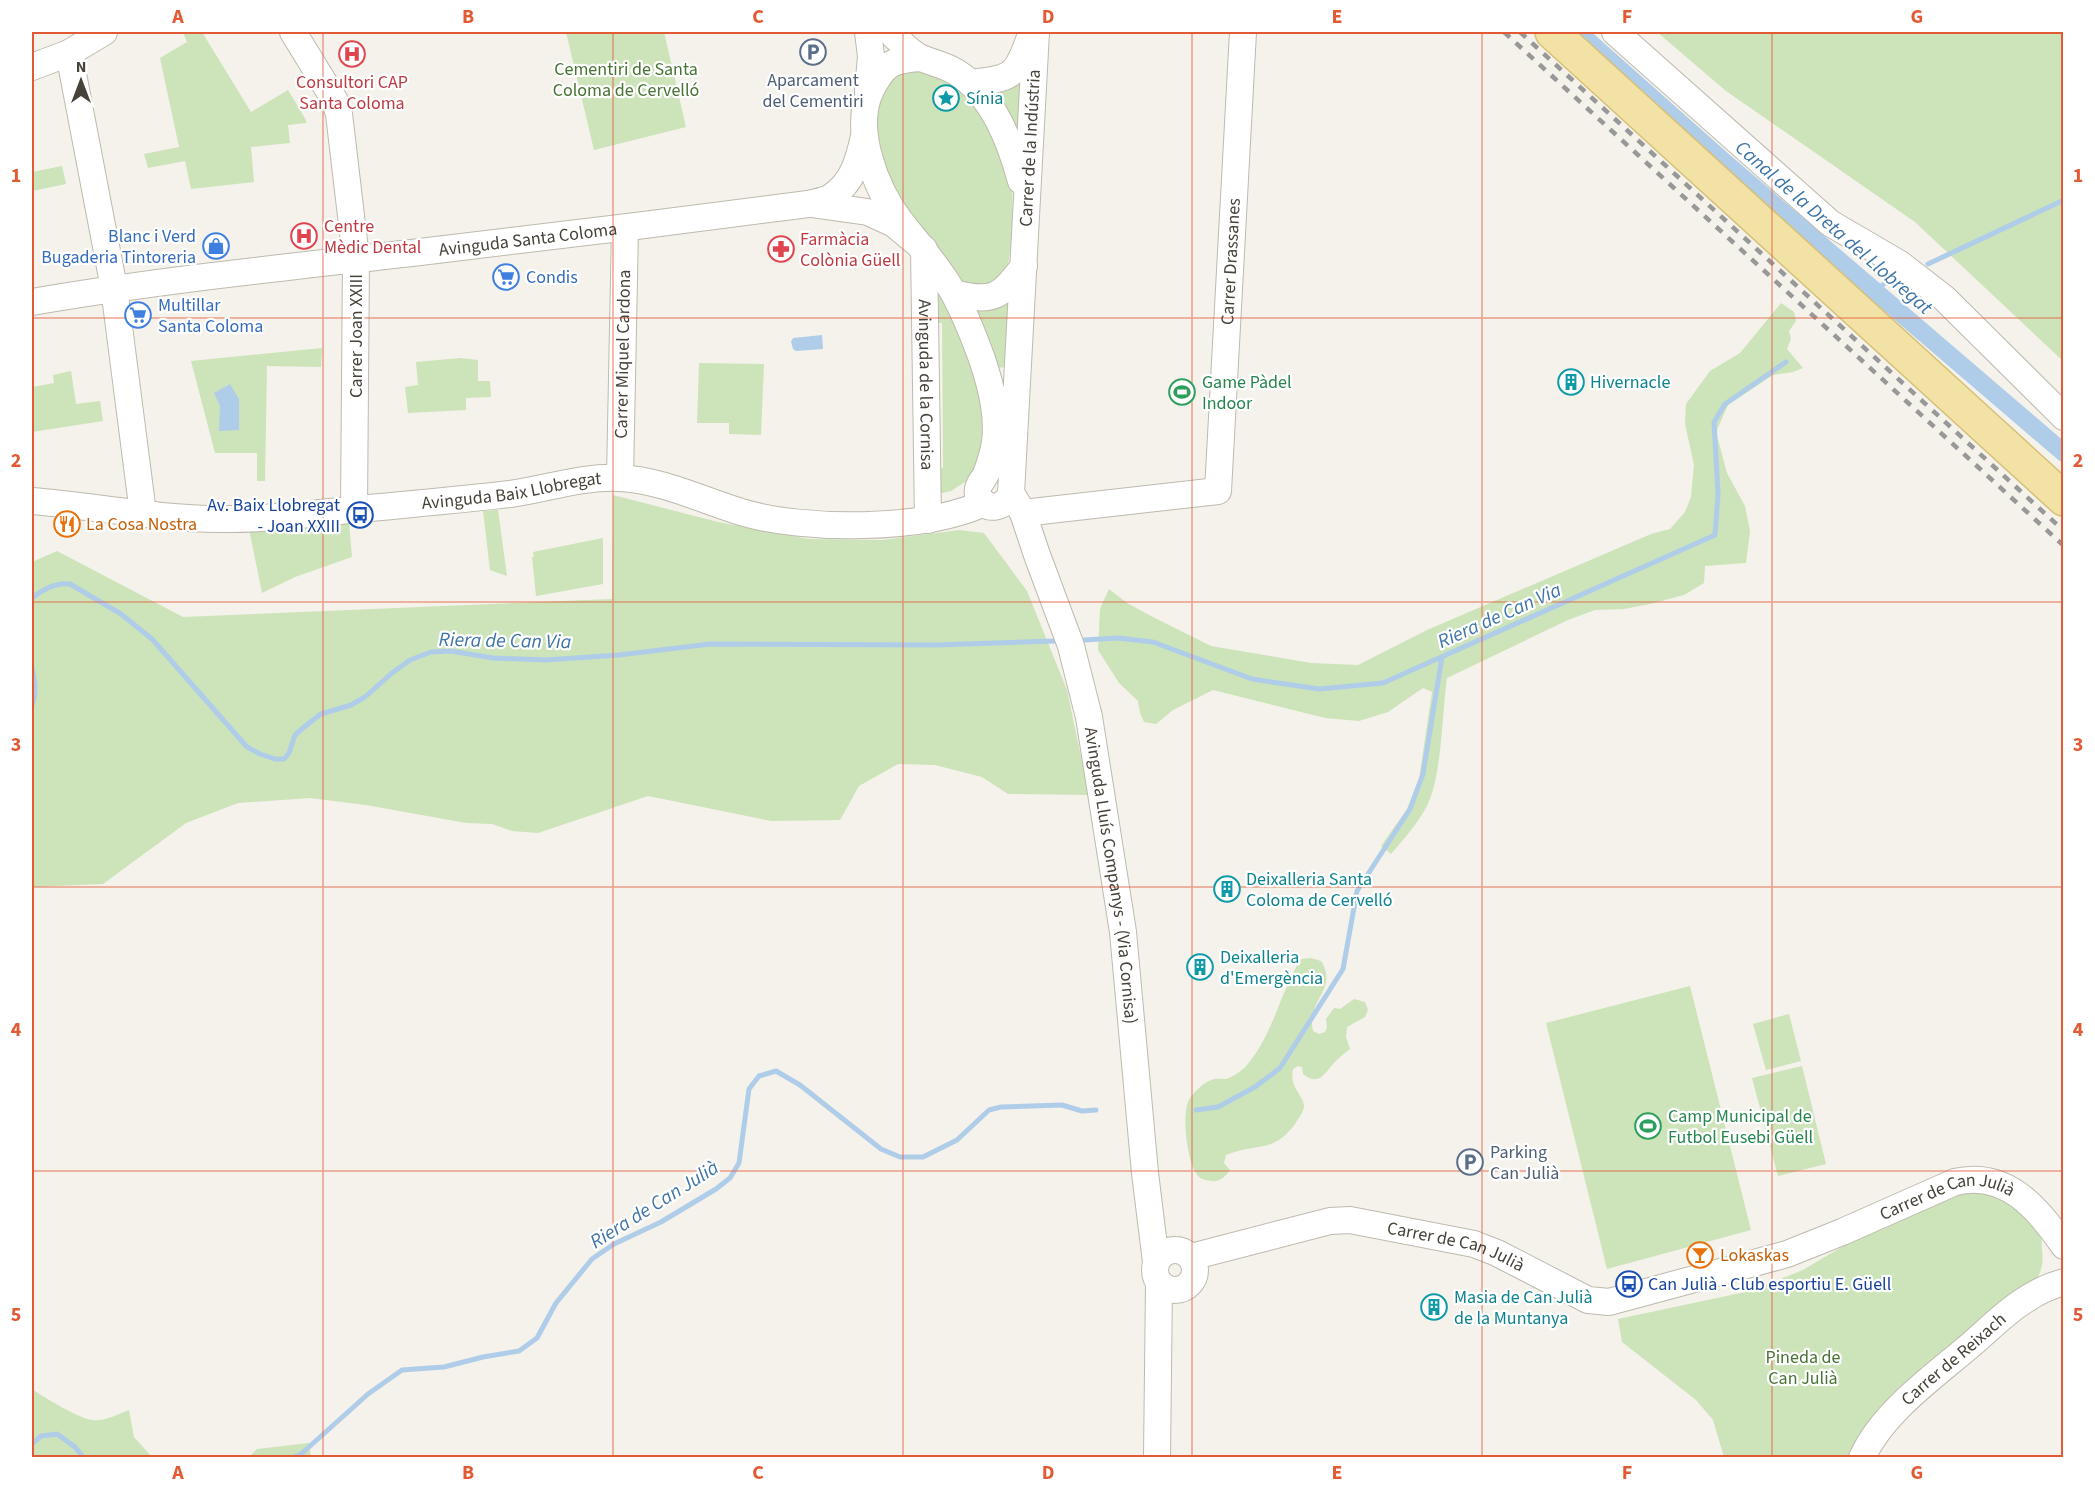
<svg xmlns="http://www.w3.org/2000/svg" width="2095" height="1489" font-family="'Source Sans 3',sans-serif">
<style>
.green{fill:#cde3b9}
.water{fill:#afcde9}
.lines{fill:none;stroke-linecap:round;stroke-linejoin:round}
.stream{stroke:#afcde9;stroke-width:5}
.canal{stroke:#afcde9;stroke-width:18}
.minor-casing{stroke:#bebaae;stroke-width:28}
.major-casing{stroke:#d7c076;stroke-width:36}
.minor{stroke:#fff;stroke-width:26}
.major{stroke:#f3e2a5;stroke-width:33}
.rail{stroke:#989898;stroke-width:4.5;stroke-dasharray:8 8;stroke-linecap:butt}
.grid{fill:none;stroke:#e15a34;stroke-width:1.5;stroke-opacity:0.55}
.labels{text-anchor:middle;stroke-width:4.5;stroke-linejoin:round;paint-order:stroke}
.park-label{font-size:18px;fill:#477333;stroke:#fff}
.service-label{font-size:18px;fill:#4e5e75;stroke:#fff}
.health-label{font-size:18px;fill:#be3a42;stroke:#fff;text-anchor:start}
.culture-label{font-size:18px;fill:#0d838f;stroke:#fff;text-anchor:start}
.street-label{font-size:18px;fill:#47433a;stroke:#fff}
.shop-label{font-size:18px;fill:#366cbe;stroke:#fff;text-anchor:start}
.leisure-label{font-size:18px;fill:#27864d;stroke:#fff;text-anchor:start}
.transit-label{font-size:18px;fill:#164399;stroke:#fff;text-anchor:end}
.food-label{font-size:18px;fill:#c56008;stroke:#fff;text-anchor:start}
.water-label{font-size:20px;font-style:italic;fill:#3e74a7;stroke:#fff}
.neatline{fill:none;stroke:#e15a34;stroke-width:2}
.grid-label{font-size:20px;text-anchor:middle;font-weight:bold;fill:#e15a34}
</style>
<rect width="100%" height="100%" fill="#f4f2eb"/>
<g class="green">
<polygon points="183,32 202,32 251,112 288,90 306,120 306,123 288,125 290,143 251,147 254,182 191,189 185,161 148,168 144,154 179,147 160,58 187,42"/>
<polygon points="566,32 664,32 686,127 594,150"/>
<polygon points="1657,32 2063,32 2063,361 1915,222 1726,91"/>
<path d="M919,69C937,76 956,84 971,98C979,107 1006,159 1010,172C1015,192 1012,248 1007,269C1006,274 1001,279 998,284L967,285L960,280C924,232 861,170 878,104C881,93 886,80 896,73C902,70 912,70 919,69Z"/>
<polygon points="1022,79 1020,137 993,92"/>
<polygon points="62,166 66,184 32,191 32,172"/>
<polygon points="930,279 958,325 988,419 984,455 968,480 951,491 938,494 931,468 943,468 942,323 929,323"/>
<polygon points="1006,303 1010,304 1005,367 997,368 976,310 987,310"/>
<path d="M1781,303L1794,312L1796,321L1789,331L1791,339L1787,349L1803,368L1793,372L1773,375L1728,405L1716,432L1727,473L1745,506L1750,531L1746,563L1705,566L1704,583L1684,595L1650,604L1624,609L1595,610L1568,620L1447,678C1442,713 1442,776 1427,806C1418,823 1404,839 1391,854L1381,846L1407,809L1419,779L1432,692L1423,688L1388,712L1359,721L1325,718L1213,690L1173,710L1156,724L1144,722L1140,713L1138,701L1119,683L1098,650L1100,609L1109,589L1127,603L1151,616L1211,646L1311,663L1358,665L1427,630L1651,534L1670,529L1685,512L1691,497L1694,465L1685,424L1686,404L1710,371L1740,353Z"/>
<polygon points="322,348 321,367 267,366 265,481 257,481 257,453 215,453 191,361"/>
<polygon points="460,358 478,360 478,381 490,381 491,397 466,398 466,410 408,413 405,387 418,385 416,362"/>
<polygon points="699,363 764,364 761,435 729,434 729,423 697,423"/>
<polygon points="71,371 76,404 100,401 103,421 32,432 32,381 33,387 54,383 53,375"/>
<polygon points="613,495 718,522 809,539 883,540 959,530 984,533 1027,591 1067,690 1089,795 1008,794 982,777 935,765 898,764 859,786 840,820 771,821 648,796 538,833 512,831 492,824 466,823 366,805 310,798 238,803 186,823 103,884 32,887 32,562 57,551 183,617 612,599"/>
<polygon points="498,510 507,576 490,570 483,511"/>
<polygon points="349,522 352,557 295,577 262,593 249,529"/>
<polygon points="603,538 603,584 536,596 532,557 534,557 533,552"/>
<path d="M1311,958L1321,961C1339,990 1306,999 1313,1031L1319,1034L1325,1032L1327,1027L1326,1019L1334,1008L1340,1009L1354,999L1365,1002L1368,1010L1365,1017L1347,1027L1346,1037L1350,1049C1345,1053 1339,1057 1335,1062C1324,1073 1320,1087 1303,1074L1302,1067L1298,1066L1293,1069C1289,1089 1305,1096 1304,1107C1303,1113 1298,1119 1295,1124C1273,1154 1257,1142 1226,1155L1224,1163L1230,1170C1225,1177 1220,1182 1211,1181C1205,1180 1199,1179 1196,1173C1187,1158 1182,1118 1188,1102C1192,1093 1206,1080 1215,1079C1220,1078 1224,1080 1229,1078C1234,1076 1243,1070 1247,1065C1273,1035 1280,992 1301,959Z"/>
<polygon points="1690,986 1751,1230 1607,1269 1546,1023"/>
<polygon points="1789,1014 1801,1061 1766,1070 1753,1024"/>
<polygon points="1802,1066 1826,1164 1778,1176 1752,1078"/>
<path d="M1984,1189C2003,1199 2024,1209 2037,1227C2041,1233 2042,1242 2042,1249C2044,1266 2041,1275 2030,1288L1852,1457H1724L1713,1420L1696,1400L1622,1342L1618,1319L1750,1291L1803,1270L1862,1235L1942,1197Z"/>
<path d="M32,1389C43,1397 80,1419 92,1420C103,1422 119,1414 129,1410L134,1437L152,1457H32Z"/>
<polygon points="309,1443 311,1457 249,1457 257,1449"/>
</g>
<g class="water">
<polygon points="822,335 823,349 796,351 793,349 791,342 793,338"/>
<polygon points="230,384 239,399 239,430 219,431 220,406 214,393"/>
</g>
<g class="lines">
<g class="stream">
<polyline points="1928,264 2064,200"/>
<polyline points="1866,298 1889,280"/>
<path d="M32,598C42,590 56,582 70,584L121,614L152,639L247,747L260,754L275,759H284L289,753L295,735L309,723L321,714L351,705L365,697L392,673L410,660L431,652L451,651L493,658L546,660L619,655L710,644L936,645L1055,641"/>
<polyline points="1084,640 1118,638 1153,642 1252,679 1319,689 1383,683 1715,535 1718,494 1714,422 1725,404 1786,362"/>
<path d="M32,668C35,680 37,693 32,705"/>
<polyline points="1196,1110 1218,1107 1255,1087 1280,1068 1343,969 1357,891 1410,809 1423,774 1442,657"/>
<polyline points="32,1444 41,1436 57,1434 75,1447 84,1458"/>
<polyline points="291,1458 300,1455 368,1394 402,1370 444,1367 483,1357 519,1351 537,1338 556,1303 592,1259 614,1244 661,1222 716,1189 730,1178 739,1163 749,1089 759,1076 776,1071 800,1085 881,1149 900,1157 923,1157 957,1140 989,1110 1001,1107 1062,1105 1082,1111 1096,1110"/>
</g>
<polyline class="canal" points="1578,32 1722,160 2064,453"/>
<g class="minor-casing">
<g id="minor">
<polyline points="293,32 334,99 339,114 356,258 354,509"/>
<polyline points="868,32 871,56 868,91"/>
<path d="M890,32C899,40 910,53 921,58C933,63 945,65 956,72C993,95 1010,141 1021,181"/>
<polyline points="1615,32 1830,223 1900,264 1944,298 2064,417"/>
<polyline points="69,53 114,288 143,513"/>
<path id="s1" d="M920,58C891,60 884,64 871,90C852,129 876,190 901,222C919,245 938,266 953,292C964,312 974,337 982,359C991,386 1000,419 994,448C992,456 989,467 986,474C983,481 976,485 978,495C983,513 1006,509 1011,493L1036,32"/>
<polyline points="32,67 69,53 104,32"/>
<path d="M971,83C1011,78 1016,78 1030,37"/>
<path id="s2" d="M811,204L868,212L894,224L924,249L928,520"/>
<path d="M954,293C994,303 1000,297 1024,266"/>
<path id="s3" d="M32,302C160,280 290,267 420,252C549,237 679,221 808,204C815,202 825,201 831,197C853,183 859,159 864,136"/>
<path id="s4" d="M620,478L625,228"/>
<path id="s5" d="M1011,493L1023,513L1037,555L1071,646L1089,717L1123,932L1145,1173L1156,1262"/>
<path id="s6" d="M32,501C94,506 157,519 220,519C266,520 314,513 360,509C410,504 460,500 510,494C546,489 582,476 620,478C661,480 702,500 741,512C804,531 924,531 984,503"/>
<path id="s7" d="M1023,513L1218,491L1243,32"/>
<circle cx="1175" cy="1270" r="20"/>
<path id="s8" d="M1191,1257L1330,1221L1350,1220L1474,1244L1497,1253L1588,1300L1609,1302L1787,1254L1842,1232L1955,1182C2006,1170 2038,1208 2064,1246"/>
<polyline points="1157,1458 1159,1284"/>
<path id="s9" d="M1862,1458C1882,1412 1936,1375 1973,1343C1989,1329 2005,1313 2022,1302C2035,1293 2049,1286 2064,1282"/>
</g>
</g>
<g class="major-casing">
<polyline id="major" points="1552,32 2064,499"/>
</g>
<use href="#minor" class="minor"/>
<use href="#major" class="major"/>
<g class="rail">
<polyline points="1504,32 2064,546"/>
<polyline points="1520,32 2064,531"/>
</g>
</g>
<path class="grid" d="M323,32V1458M613,32V1458M903,32V1458M1192,32V1458M1482,32V1458M1772,32V1458M32,318H2064M32,602H2064M32,887H2064M32,1171H2064"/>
<defs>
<g id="parking-ring" transform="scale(1.35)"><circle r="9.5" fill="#fff" stroke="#5c6f8a" stroke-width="1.5"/><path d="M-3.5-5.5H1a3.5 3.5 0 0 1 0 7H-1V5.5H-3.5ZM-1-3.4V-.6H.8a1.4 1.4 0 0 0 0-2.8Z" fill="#5c6f8a"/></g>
<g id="hospital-ring" transform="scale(1.35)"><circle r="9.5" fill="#fff" stroke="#e0444e" stroke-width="1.5"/><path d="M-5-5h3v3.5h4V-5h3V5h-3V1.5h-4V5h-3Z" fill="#e0444e"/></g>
<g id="sight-ring" transform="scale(1.35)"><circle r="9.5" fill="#fff" stroke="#0f9aa8" stroke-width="1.5"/><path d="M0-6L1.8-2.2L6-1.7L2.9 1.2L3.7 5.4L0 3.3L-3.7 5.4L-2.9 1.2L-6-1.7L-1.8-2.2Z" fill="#0f9aa8"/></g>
<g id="shop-ring" transform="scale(1.35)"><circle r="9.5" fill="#fff" stroke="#3f7fe0" stroke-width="1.5"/><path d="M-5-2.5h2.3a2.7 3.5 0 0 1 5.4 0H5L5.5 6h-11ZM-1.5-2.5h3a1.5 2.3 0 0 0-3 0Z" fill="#3f7fe0"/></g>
<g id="pharmacy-ring" transform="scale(1.35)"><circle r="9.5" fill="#fff" stroke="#e0444e" stroke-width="1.5"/><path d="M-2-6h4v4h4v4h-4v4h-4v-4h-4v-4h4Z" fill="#e0444e"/></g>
<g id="supermarket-ring" transform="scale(1.35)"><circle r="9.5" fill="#fff" stroke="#3f7fe0" stroke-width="1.5"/><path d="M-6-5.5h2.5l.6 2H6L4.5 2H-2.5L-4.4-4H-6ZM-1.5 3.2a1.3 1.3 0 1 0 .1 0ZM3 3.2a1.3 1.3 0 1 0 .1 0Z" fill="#3f7fe0"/></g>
<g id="building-ring" transform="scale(1.35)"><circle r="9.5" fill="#fff" stroke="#0f9aa8" stroke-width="1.5"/><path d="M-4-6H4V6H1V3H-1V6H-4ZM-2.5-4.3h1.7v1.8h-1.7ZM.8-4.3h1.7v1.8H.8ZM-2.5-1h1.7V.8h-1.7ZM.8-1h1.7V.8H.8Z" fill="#0f9aa8"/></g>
<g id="stadium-ring" transform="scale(1.35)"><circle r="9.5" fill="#fff" stroke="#2e9e5b" stroke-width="1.5"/><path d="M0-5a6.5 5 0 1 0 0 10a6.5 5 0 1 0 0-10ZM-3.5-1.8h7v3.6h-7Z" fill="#2e9e5b"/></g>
<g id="bus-ring" transform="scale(1.35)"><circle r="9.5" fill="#fff" stroke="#1a4fb4" stroke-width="1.5"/><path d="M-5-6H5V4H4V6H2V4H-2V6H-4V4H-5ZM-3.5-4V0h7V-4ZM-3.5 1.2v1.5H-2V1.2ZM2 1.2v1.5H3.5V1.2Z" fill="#1a4fb4"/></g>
<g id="restaurant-ring" transform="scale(1.35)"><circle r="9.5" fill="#fff" stroke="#e8710a" stroke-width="1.5"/><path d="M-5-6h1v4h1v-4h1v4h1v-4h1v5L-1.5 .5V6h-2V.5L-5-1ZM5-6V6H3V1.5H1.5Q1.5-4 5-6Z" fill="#e8710a"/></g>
<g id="bar-ring" transform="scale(1.35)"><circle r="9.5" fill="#fff" stroke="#e8710a" stroke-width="1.5"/><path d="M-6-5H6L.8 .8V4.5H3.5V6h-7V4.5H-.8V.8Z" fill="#e8710a"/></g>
</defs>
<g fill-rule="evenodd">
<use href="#parking-ring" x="813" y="52"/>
<use href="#hospital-ring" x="352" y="54"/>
<use href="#sight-ring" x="946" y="98"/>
<use href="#hospital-ring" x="304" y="236"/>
<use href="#shop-ring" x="216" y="246"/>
<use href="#pharmacy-ring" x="781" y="249"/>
<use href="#supermarket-ring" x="506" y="277"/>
<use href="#supermarket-ring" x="138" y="315"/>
<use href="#building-ring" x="1571" y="382"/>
<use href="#stadium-ring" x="1182" y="392"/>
<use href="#bus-ring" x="360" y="515"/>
<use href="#restaurant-ring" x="67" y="524"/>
<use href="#building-ring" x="1227" y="889"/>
<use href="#building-ring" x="1200" y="967"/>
<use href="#stadium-ring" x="1648" y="1126"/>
<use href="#parking-ring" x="1470" y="1162"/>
<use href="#bar-ring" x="1700" y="1255"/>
<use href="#bus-ring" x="1629" y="1284"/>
<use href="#building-ring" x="1434" y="1307"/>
</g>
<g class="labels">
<g class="park-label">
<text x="626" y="75">Cementiri de Santa<tspan x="626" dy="21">Coloma de Cervelló</tspan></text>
<text x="1803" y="1363">Pineda de<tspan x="1803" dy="21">Can Julià</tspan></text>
</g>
<g class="service-label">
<text x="813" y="86">Aparcament<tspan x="813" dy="21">del Cementiri</tspan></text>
<text x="1490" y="1158" text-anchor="start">Parking<tspan x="1490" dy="21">Can Julià</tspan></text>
</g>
<g class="health-label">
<text x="352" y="88" text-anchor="middle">Consultori CAP<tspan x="352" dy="21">Santa Coloma</tspan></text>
<text x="324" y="232">Centre<tspan x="324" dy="21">Mèdic Dental</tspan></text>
<text x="800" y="245">Farmàcia<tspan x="800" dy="21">Colònia Güell</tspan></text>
</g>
<g class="culture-label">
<text x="966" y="104">Sínia</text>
<text x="1590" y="388">Hivernacle</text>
<text x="1246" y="885">Deixalleria Santa<tspan x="1246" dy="21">Coloma de Cervelló</tspan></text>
<text x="1220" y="963">Deixalleria<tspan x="1220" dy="21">d'Emergència</tspan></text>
<text x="1454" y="1303">Masia de Can Julià<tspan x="1454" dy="21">de la Muntanya</tspan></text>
</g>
<g class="street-label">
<text dy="6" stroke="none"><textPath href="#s1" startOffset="896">Carrer de la Indústria</textPath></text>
<text dy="6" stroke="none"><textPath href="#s3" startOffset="500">Avinguda Santa Coloma</textPath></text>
<text dy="6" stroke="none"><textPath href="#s7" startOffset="426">Carrer Drassanes</textPath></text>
<text transform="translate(356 336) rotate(-90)" y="6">Carrer Joan XXIII</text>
<text dy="6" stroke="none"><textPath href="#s4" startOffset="124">Carrer Miquel Cardona</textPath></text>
<text dy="6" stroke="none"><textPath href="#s2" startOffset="261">Avinguda de la Cornisa</textPath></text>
<text dy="6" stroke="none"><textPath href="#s6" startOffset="482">Avinguda Baix Llobregat</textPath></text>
<text dy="6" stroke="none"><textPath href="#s5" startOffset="398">Avinguda Lluís Companys - (Via Cornisa)</textPath></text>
<text dy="6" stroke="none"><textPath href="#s8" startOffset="795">Carrer de Can Julià</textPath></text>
<text dy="6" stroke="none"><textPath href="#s8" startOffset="273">Carrer de Can Julià</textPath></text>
<text dy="6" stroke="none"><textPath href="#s9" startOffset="136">Carrer de Reixach</textPath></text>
</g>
<g class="shop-label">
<text x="196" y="242" text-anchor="end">Blanc i Verd<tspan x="196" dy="21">Bugaderia Tintoreria</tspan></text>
<text x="526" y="283">Condis</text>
<text x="158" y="311">Multillar<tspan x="158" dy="21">Santa Coloma</tspan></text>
</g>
<g class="leisure-label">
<text x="1202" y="388">Game Pàdel<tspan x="1202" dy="21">Indoor</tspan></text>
<text x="1668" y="1122">Camp Municipal de<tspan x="1668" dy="21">Futbol Eusebi Güell</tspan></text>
</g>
<g class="transit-label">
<text x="340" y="511">Av. Baix Llobregat<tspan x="340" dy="21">- Joan XXIII</tspan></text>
<text x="1648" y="1290" text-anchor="start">Can Julià - Club esportiu E. Güell</text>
</g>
<g class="food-label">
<text x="86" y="530">La Cosa Nostra</text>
<text x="1720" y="1261">Lokaskas</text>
</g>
<g class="water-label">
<text transform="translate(1834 227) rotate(41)" y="7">Canal de la Dreta del Llobregat</text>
<text transform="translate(1499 615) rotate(-24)" y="7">Riera de Can Via</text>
<text transform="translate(505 640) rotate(1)" y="7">Riera de Can Via</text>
<text transform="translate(654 1204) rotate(-32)" y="7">Riera de Can Julià</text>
</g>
</g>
<rect width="2095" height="1489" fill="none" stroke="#ffffff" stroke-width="66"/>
<g transform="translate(81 81)" stroke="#ffffff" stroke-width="4.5" paint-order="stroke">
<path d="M0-4.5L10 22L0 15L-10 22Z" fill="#47433a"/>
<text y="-9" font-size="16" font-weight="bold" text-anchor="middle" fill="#47433a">N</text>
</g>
<rect x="33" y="33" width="2029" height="1423" class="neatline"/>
<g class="grid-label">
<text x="178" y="23">A</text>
<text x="468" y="23">B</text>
<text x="758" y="23">C</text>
<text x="1048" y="23">D</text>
<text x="1337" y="23">E</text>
<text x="1627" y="23">F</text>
<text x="1917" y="23">G</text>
<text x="16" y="182">1</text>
<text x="2078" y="182">1</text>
<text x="16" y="467">2</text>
<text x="2078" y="467">2</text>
<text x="16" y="751">3</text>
<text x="2078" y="751">3</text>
<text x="16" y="1036">4</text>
<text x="2078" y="1036">4</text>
<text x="16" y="1321">5</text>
<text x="2078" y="1321">5</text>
<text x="178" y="1479">A</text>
<text x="468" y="1479">B</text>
<text x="758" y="1479">C</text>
<text x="1048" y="1479">D</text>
<text x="1337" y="1479">E</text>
<text x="1627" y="1479">F</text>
<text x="1917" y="1479">G</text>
</g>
</svg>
